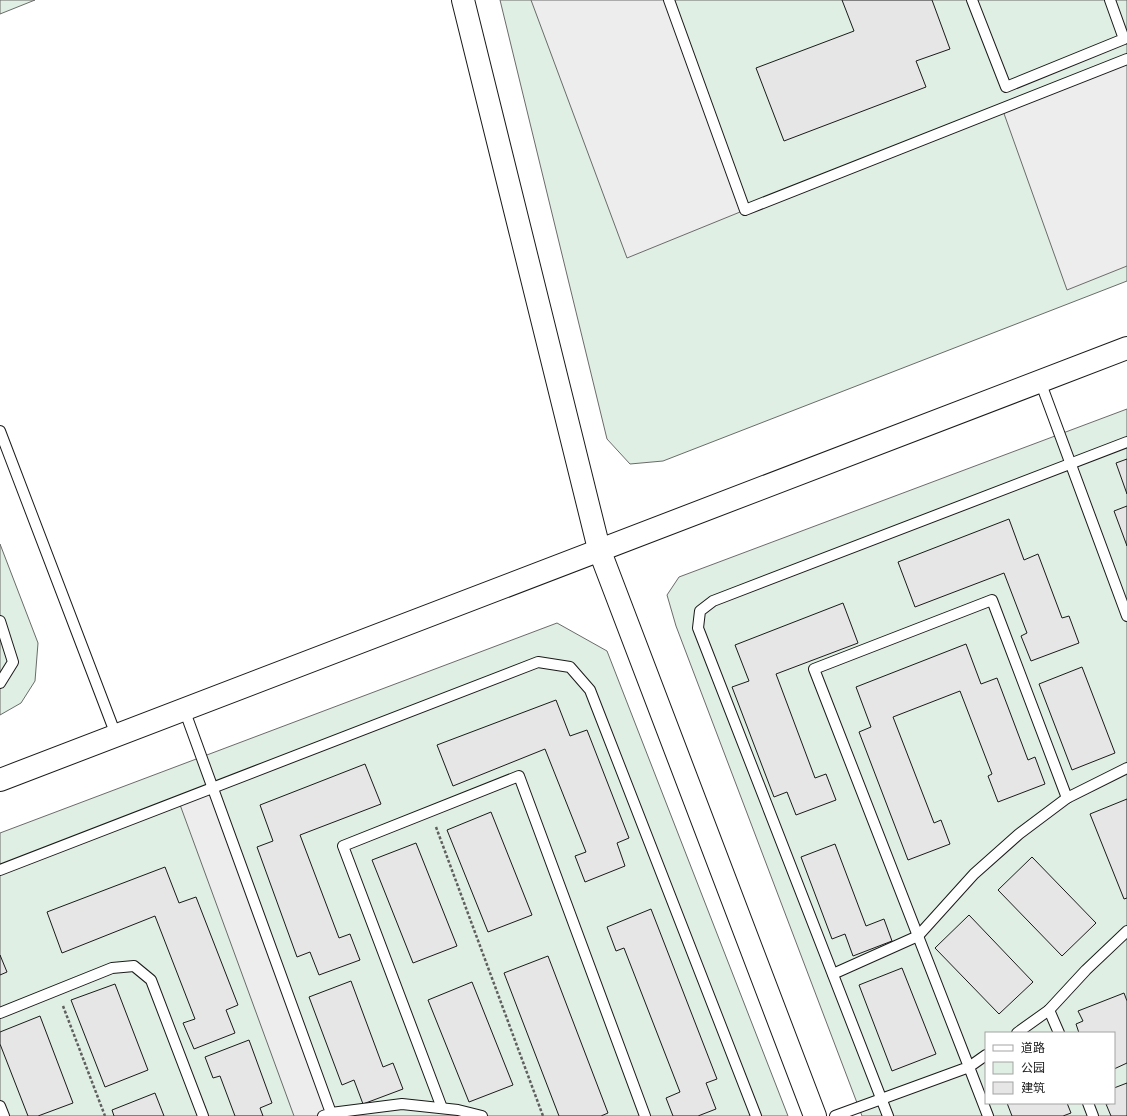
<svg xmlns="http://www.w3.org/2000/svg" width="1127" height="1116" font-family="'Zilla Slab','Noto Sans SC',serif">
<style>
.green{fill:#e0efe3;stroke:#6a6a6a;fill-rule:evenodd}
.parking{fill:#ededed;stroke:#6a6a6a}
.building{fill:#e6e6e6;stroke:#1a1a1a}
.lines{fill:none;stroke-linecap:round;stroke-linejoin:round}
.lane-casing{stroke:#1a1a1a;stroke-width:12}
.secondary-casing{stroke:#1a1a1a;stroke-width:24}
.path{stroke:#5f5f5f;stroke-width:2.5;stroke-dasharray:3 2;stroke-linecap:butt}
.lane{stroke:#fff;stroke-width:10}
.secondary{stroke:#fff;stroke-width:22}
</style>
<rect width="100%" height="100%" fill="#fff"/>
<g class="green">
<polygon points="0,0 35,0 0,14"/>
<polygon points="500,0 1127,0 1127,281 663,461 630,464 607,439"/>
<path d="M1127,409V1116H862L676,626L667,595L679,577ZM986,1033H1114V1103H986Z"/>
<polygon points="0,544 38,643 35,681 21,703 0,715"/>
<polygon points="557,623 607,651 788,1116 0,1116 0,833"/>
</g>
<g class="parking">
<polygon points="531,0 669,0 745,210 627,258"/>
<polygon points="1127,59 1127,266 1067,290 1002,108"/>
<polygon points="213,789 331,1113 348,1111 350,1116 294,1116 179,802"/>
</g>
<g class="building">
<polygon points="842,0 932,0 950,49 916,61 926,87 784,141 756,68 854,31"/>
<polygon points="1127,459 1127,494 1116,463"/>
<polygon points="1127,506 1127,546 1114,511"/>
<polygon points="1009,519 1024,560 1038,554 1062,618 1069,616 1079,643 1031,661 1021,636 1027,633 1004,573 915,607 898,562"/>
<polygon points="843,603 858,643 776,674 815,778 826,774 836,800 796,815 787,792 774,797 732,687 749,681 735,645"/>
<polygon points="966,644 981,684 997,678 1028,760 1035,757 1045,784 998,802 988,776 992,774 960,691 893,717 934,823 941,820 950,844 908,860 859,732 871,727 856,687"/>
<polygon points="1082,667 1115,753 1072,770 1039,684"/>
<polygon points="556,700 570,736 587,730 629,838 617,843 625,866 585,882 575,856 586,852 545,749 453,786 437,745"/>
<polygon points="365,764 381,804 300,835 339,938 350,934 360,960 319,975 310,952 297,957 257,847 273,841 260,805"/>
<polygon points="1127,799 1127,898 1124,899 1090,814"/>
<polygon points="491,812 532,915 488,932 447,830"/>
<polygon points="416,843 457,946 413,963 372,860"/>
<polygon points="835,844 866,926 884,919 892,941 853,956 845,934 832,939 801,857"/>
<polygon points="1032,857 1096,923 1062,956 998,890"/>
<polygon points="165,867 179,903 196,897 238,1005 226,1010 235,1033 194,1049 183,1023 195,1019 155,916 62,953 47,912"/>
<polygon points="651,909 717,1079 706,1083 716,1109 698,1116 673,1116 666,1098 680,1092 624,948 616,951 607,927"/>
<polygon points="969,915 1033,982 999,1014 935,948"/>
<polygon points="0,955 7,972 0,975"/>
<polygon points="548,956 608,1113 601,1116 559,1116 504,973"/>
<polygon points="902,968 936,1054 892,1071 859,985"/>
<polygon points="351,981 383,1067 393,1063 403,1089 363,1104 354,1080 342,1085 309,997"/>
<polygon points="472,982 513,1085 469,1102 428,1000"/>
<polygon points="115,984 148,1070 105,1087 71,1000"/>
<polygon points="1124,993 1127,1001 1127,1063 1114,1069 1114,1033 1079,1033 1076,1024 1083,1021 1078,1011"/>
<polygon points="40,1016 73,1103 38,1116 28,1116 0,1044 0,1032"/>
<polygon points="249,1040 272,1103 260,1108 263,1116 235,1116 220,1076 213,1078 205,1057"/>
<polygon points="1127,1083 1127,1116 1111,1116 1106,1104 1114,1103 1114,1088"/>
<polygon points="155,1093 164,1116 114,1116 112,1110"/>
<polygon points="1007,1103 1067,1103 1071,1113 1063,1116 1012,1116"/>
</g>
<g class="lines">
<g class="lane-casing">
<g id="lane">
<polyline points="669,0 745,210 1127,59"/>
<polyline points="972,0 1006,87 1124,39 1110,0"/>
<polyline points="1040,381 1127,616"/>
<polyline points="0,431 116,735"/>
<polyline points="0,621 13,662 0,683"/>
<polyline points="184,709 331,1113 323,1116"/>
<polyline points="0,870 538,662 570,667 590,690 756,1116"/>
<polyline points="833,974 918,936 974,874 1019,834 1067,798 1127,768"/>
<polyline points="1049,1010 1059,1033"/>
<polyline points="0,1013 112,968 134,966 151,980 203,1116"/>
<polyline points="1017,1033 1049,1010 1086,970 1127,931"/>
<polyline points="986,1055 969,1067 988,1116"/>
<polyline points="1088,1103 1093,1116"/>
<polyline points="0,1106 4,1116"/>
<polyline points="442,1108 343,846 519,776 645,1116"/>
<polyline points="331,1113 402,1104 458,1110 482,1116"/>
<polyline points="835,1116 969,1067 814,669 992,600 1067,798"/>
<polyline points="888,1116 698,628 700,611 713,601 1127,442"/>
</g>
</g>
<g class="secondary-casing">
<g id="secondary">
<polyline points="463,0 599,549 815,1116"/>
<polyline points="0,780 1127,348"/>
</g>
</g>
<g class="path">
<polyline points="436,827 543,1116"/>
<polyline points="63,1006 105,1116"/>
</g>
<use href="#lane" class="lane"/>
<use href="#secondary" class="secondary"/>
</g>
<rect x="985" y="1032" width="130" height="72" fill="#ffffff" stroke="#a3a3a3"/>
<rect x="993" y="1045" width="20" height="6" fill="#ffffff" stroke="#a3a3a3"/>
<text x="1021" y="1052" font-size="12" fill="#1a1a1a">道路</text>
<rect x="993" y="1062" width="20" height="12" fill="#e0efe3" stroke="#a3a3a3"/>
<text x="1021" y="1072" font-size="12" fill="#1a1a1a">公园</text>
<rect x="993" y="1082" width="20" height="12" fill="#e6e6e6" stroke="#a3a3a3"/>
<text x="1021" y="1092" font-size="12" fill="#1a1a1a">建筑</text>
</svg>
